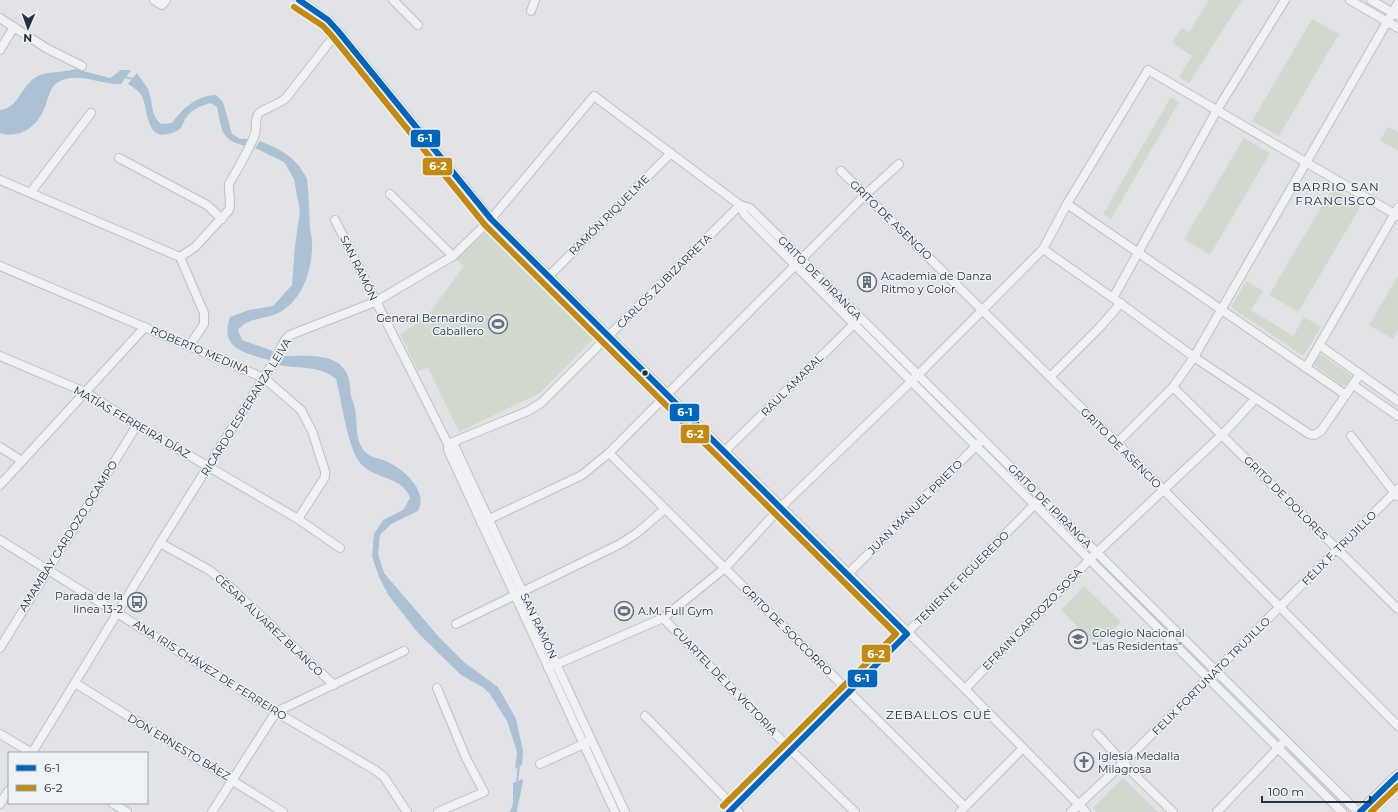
<svg xmlns="http://www.w3.org/2000/svg" width="1398" height="812" font-family="Montserrat,sans-serif">
<style>
.green{fill:#d2dad0}
.water{fill:#acc1d4}
.lines{fill:none;stroke-linecap:round;stroke-linejoin:round}
.stream{stroke:#acc1d4;stroke-width:2}
.minor-casing{stroke:#bfc1c4;stroke-width:10}
.tertiary-casing{stroke:#bfc1c4;stroke-width:12}
.minor{stroke:#f0f1f3;stroke-width:8}
.tertiary{stroke:#f0f1f3;stroke-width:10}
.bus-1-casing{stroke:#edf2f6;stroke-width:9}
.bus-2-casing{stroke:#edf2f6;stroke-width:9}
.bus-1{stroke:#0065bd;stroke-width:6}
.bus-2{stroke:#c38910;stroke-width:6}
.bus-dot{fill:#263141;stroke:#edf2f6;stroke-width:1.5}
.labels{text-anchor:middle;stroke-width:3;stroke-linejoin:round;paint-order:stroke}
.street-label{font-size:11px;fill:#263141;stroke:#edf2f6}
.poi-label{font-size:11px;fill:#263141;stroke:#edf2f6;text-anchor:start}
.neighbourhood-label{font-size:12px;letter-spacing:1px;fill:#182232;stroke:#edf2f6}
.line-badge{stroke:#edf2f6;stroke-width:1.5}
.badge-label{font-size:11px;text-anchor:middle;font-weight:bold;fill:#fff}
</style>
<rect width="100%" height="100%" fill="#e1e3e6"/>
<g class="green">
<polygon points="1209,0 1242,0 1189,83 1179,77 1192,56 1172,43 1181,28 1189,32"/>
<polygon points="1312,19 1339,34 1279,136 1252,121"/>
<polygon points="1171,97 1179,102 1111,219 1103,214"/>
<polygon points="1388,127 1398,132 1398,151 1380,140"/>
<polygon points="1244,138 1270,153 1210,255 1184,239"/>
<polygon points="1332,189 1361,206 1298,312 1269,295"/>
<polygon points="489,229 594,338 540,393 459,432 428,368 418,371 400,334 428,315 464,266 455,259"/>
<polygon points="1398,276 1398,330 1393,339 1369,325"/>
<polygon points="1246,281 1263,291 1251,310 1293,336 1304,317 1321,327 1304,355 1302,355 1232,308 1232,305"/>
<polygon points="1320,354 1351,375 1351,378 1346,385 1342,385 1315,366 1315,363"/>
<polygon points="1103,564 1206,666 1205,668 1102,566"/>
<polygon points="1084,586 1121,622 1097,646 1061,610"/>
<polygon points="1219,680 1279,739 1278,740 1218,681"/>
<polygon points="1290,750 1352,812 1349,812 1288,752"/>
<polygon points="1123,778 1158,812 1097,812 1093,808"/>
</g>
<g class="water">
<path d="M76,69L110,78L121,70H131L121,84C100,85 79,71 58,82C49,87 48,101 44,109C37,127 19,139 0,133V110C16,108 19,94 29,83C41,69 60,74 76,69Z"/>
<path d="M137,73C140,78 145,84 148,89C153,102 150,114 161,124L172,123C182,109 197,95 216,95L223,102L232,134L240,139H249L246,146C220,140 222,130 217,107L211,103C203,105 195,108 189,114C180,125 185,130 168,134C146,140 148,109 142,96C139,91 133,87 128,84Z"/>
<path d="M260,141C282,150 296,157 307,179C309,196 309,212 310,228C310,232 312,236 312,240C313,266 305,296 282,311C268,320 249,316 238,330L242,340L273,351L269,360C245,353 219,349 230,317L249,310L273,306L292,285L295,246L300,211L294,179L284,162L255,148Z"/>
<path d="M284,356C303,356 336,352 346,372C350,379 350,388 351,396C353,402 356,410 356,416C357,426 356,437 361,446C367,458 377,457 388,462C400,468 411,477 417,488C421,497 422,502 418,511L391,524L380,535L378,554L384,573L438,636L465,663L498,687L516,719L523,751L522,765L515,769L517,752L507,721L490,694L484,688L461,675L419,634L389,596L379,577L372,556L374,534L383,520L403,510L410,498C404,477 374,479 361,464C347,447 342,402 336,379C319,365 299,369 279,365Z"/>
<path d="M523,779C522,791 518,801 517,812H510L513,803V783Z"/>
</g>
<g class="lines">
<g class="stream">
<polyline points="124,77 133,79"/>
<polyline points="517,784 519,764"/>
</g>
<g class="minor-casing">
<g id="minor">
<polyline points="154,0 162,5 166,0"/>
<polyline points="299,0 328,20 338,31 491,219 965,689 1086,812"/>
<polyline points="393,0 418,25"/>
<polyline points="1350,0 1398,28"/>
<polyline points="1371,0 1398,16"/>
<polyline points="531,11 535,0"/>
<polyline points="0,18 46,48 82,66"/>
<polyline points="0,50 14,27"/>
<polyline points="119,158 207,205 222,219"/>
<polyline points="841,171 1117,443 1398,726"/>
<polyline points="0,180 180,257 204,313 204,324 190,345"/>
<polyline points="31,192 91,113"/>
<polyline points="390,194 453,256"/>
<polyline points="1067,204 1346,395"/>
<polyline points="740,205 744,214 1342,812"/>
<polyline points="335,220 448,444 448,450 615,812"/>
<polyline points="1043,249 1113,298 1194,357 1309,434 1314,435 1321,431 1360,374"/>
<path d="M180,257L195,247L229,210C232,201 228,194 229,184C238,168 248,152 255,134C257,128 254,119 259,113C264,109 279,104 286,98L338,31"/>
<polyline points="0,266 264,378 301,410 312,431 325,471 325,477 298,519"/>
<polyline points="548,277 671,153"/>
<polyline points="1113,298 1217,110 1285,0"/>
<polyline points="1319,345 1398,401"/>
<polyline points="0,356 85,392 137,425 298,519 340,548"/>
<polyline points="1306,368 1398,208"/>
<polyline points="1050,377 1100,327 1121,303"/>
<polyline points="1353,385 1398,416"/>
<polyline points="1173,387 1398,609"/>
<polyline points="1351,436 1397,496"/>
<polyline points="1117,443 1173,387 1194,357 1398,3"/>
<polyline points="448,444 455,447 625,812"/>
<polyline points="448,444 528,411 541,403 740,205"/>
<polyline points="0,447 22,461"/>
<polyline points="725,451 857,321"/>
<polyline points="609,453 965,807"/>
<polyline points="0,485 145,327"/>
<polyline points="481,523 582,475 609,453 865,195 899,164"/>
<polyline points="0,540 276,712 375,770 384,777 407,812"/>
<polyline points="160,543 209,570 228,585 334,685"/>
<polyline points="848,574 979,443"/>
<polyline points="663,618 791,750 855,812"/>
<polyline points="456,624 620,544 637,533 665,509"/>
<polyline points="0,648 137,425"/>
<polyline points="548,668 663,618 725,568 781,507 918,375 1043,249 1067,204 1148,70 1398,216"/>
<polyline points="75,683 283,812"/>
<polyline points="437,688 466,758 484,792 438,812"/>
<polyline points="965,689 1090,559 1223,434 1255,399"/>
<polyline points="645,716 739,812"/>
<polyline points="0,734 32,753"/>
<polyline points="1097,734 1131,771 1173,812"/>
<polyline points="32,753 160,543 273,363 285,340 290,335 375,302 453,256 491,219 594,96 740,205 750,208 1358,812"/>
<polyline points="540,764 588,742"/>
<polyline points="112,803 127,812"/>
<polyline points="0,804 9,790"/>
<polyline points="212,812 276,712 404,651"/>
<polyline points="729,812 1038,501"/>
<polyline points="960,812 1023,748"/>
<polyline points="1071,812 1123,763 1398,489"/>
<polyline points="1217,812 1281,745"/>
</g>
</g>
<g class="tertiary-casing">
<polyline id="tertiary" points="1360,812 1398,775"/>
</g>
<use href="#minor" class="minor"/>
<use href="#tertiary" class="tertiary"/>
<g class="bus-1-casing">
<g id="bus-1">
<polyline points="299,0 328,20 338,31 491,219 907,634 729,812"/>
<polyline points="1360,812 1398,775"/>
</g>
</g>
<g class="bus-2-casing">
<g id="bus-2">
<polyline points="294,7 323,26 332,36 485,225 896,634 723,806"/>
<polyline points="1371,812 1398,786"/>
</g>
</g>
<use href="#bus-1" class="bus-1"/>
<use href="#bus-2" class="bus-2"/>
</g>
<defs>
<g id="building-ring" transform="scale(1)"><circle r="9.5" fill="#edf2f6" stroke="#676f7b" stroke-width="1.5"/><path d="M-4-6H4V6H1V3H-1V6H-4ZM-2.5-4.3h1.7v1.8h-1.7ZM.8-4.3h1.7v1.8H.8ZM-2.5-1h1.7V.8h-1.7ZM.8-1h1.7V.8H.8Z" fill="#676f7b"/></g>
<g id="stadium-ring" transform="scale(1)"><circle r="9.5" fill="#edf2f6" stroke="#676f7b" stroke-width="1.5"/><path d="M0-5a6.5 5 0 1 0 0 10a6.5 5 0 1 0 0-10ZM-3.5-1.8h7v3.6h-7Z" fill="#676f7b"/></g>
<g id="bus-ring" transform="scale(1)"><circle r="9.5" fill="#edf2f6" stroke="#676f7b" stroke-width="1.5"/><path d="M-5-6H5V4H4V6H2V4H-2V6H-4V4H-5ZM-3.5-4V0h7V-4ZM-3.5 1.2v1.5H-2V1.2ZM2 1.2v1.5H3.5V1.2Z" fill="#676f7b"/></g>
<g id="school-ring" transform="scale(1)"><circle r="9.5" fill="#edf2f6" stroke="#676f7b" stroke-width="1.5"/><path d="M0-5L7-2L0 1L-7-2ZM-4 1L0 2.5L4 1V4Q0 6-4 4Z" fill="#676f7b"/></g>
<g id="church-ring" transform="scale(1)"><circle r="9.5" fill="#edf2f6" stroke="#676f7b" stroke-width="1.5"/><path d="M-1.2-6h2.4v3.5h3.3v2.4h-3.3V6h-2.4V-.1h-3.3v-2.4h3.3Z" fill="#676f7b"/></g>
</defs>
<g fill-rule="evenodd">
<use href="#building-ring" x="867" y="282"/>
<use href="#stadium-ring" x="498" y="324"/>
<use href="#bus-ring" x="137" y="602"/>
<use href="#stadium-ring" x="624" y="611"/>
<use href="#school-ring" x="1078" y="639"/>
<use href="#church-ring" x="1084" y="762"/>
</g>
<circle class="bus-dot" cx="645" cy="373" r="3.5"/>
<g class="labels">
<g class="street-label">
<text transform="translate(609 215) rotate(-45)" y="4">RAMÓN RIQUELME</text>
<text transform="translate(891 220) rotate(44)" y="4">GRITO DE ASENCIO</text>
<text transform="translate(359 268) rotate(64)" y="4">SAN RAMÓN</text>
<text transform="translate(820 278) rotate(45)" y="4">GRITO DE IPIRANGA</text>
<text transform="translate(664 281) rotate(-45)" y="4">CARLOS ZUBIZARRETA</text>
<text transform="translate(200 350) rotate(23)" y="4">ROBERTO MEDINA</text>
<text transform="translate(792 385) rotate(-45)" y="4">RAUL AMARAL</text>
<text transform="translate(246 407) rotate(-58)" y="4">RICARDO ESPERANZA LEIVA</text>
<text transform="translate(132 422) rotate(30)" y="4">MATÍAS FERREIRA DÍAZ</text>
<text transform="translate(1121 448) rotate(45)" y="4">GRITO DE ASENCIO</text>
<text transform="translate(1286 498) rotate(45)" y="4">GRITO DE DOLORES</text>
<text transform="translate(1050 506) rotate(45)" y="4">GRITO DE IPIRANGA</text>
<text transform="translate(915 507) rotate(-45)" y="4">JUAN MANUEL PRIETO</text>
<text transform="translate(68 536) rotate(-58)" y="4">AMAMBAY CARDOZO OCAMPO</text>
<text transform="translate(1339 548) rotate(-45)" y="4">FÉLIX F. TRUJILLO</text>
<text transform="translate(962 578) rotate(-45)" y="4">TENIENTE FIGUEREDO</text>
<text transform="translate(1032 619) rotate(-46)" y="4">EFRAIN CARDOZO SOSA</text>
<text transform="translate(269 625) rotate(43)" y="4">CÉSAR ÁLVAREZ BLANCO</text>
<text transform="translate(539 626) rotate(65)" y="4">SAN RAMÓN</text>
<text transform="translate(787 630) rotate(45)" y="4">GRITO DE SOCCORRO</text>
<text transform="translate(210 670) rotate(32)" y="4">ANA IRIS CHÁVEZ DE FERREIRO</text>
<text transform="translate(1211 676) rotate(-45)" y="4">FELIX FORTUNATO TRUJILLO</text>
<text transform="translate(725 681) rotate(46)" y="4">CUARTEL DE LA VICTORIA</text>
<text transform="translate(179 747) rotate(31)" y="4">DON ERNESTO BÁEZ</text>
</g>
<g class="poi-label">
<text x="881" y="280">Academia de Danza<tspan x="881" dy="13">Ritmo y Color</tspan></text>
<text x="484" y="322" text-anchor="end">General Bernardino<tspan x="484" dy="13">Caballero</tspan></text>
<text x="123" y="600" text-anchor="end">Parada de la<tspan x="123" dy="13">linea 13-2</tspan></text>
<text x="638" y="615">A.M. Full Gym</text>
<text x="1092" y="637">Colegio Nacional<tspan x="1092" dy="13">"Las Residentas"</tspan></text>
<text x="1098" y="760">Iglesia Medalla<tspan x="1098" dy="13">Milagrosa</tspan></text>
</g>
<g class="neighbourhood-label">
<text x="1336" y="191">BARRIO SAN<tspan x="1336" dy="14">FRANCISCO</tspan></text>
<text x="939" y="719">ZEBALLOS CUÉ</text>
</g>
</g>
<g class="line-badge">
<rect x="410" y="129" width="31" height="19" rx="4" fill="#0065bd"/>
<rect x="422" y="157" width="31" height="19" rx="4" fill="#c38910"/>
<rect x="669" y="403" width="31" height="19" rx="4" fill="#0065bd"/>
<rect x="680" y="424" width="30" height="20" rx="4" fill="#c38910"/>
<rect x="861" y="644" width="30" height="19" rx="4" fill="#c38910"/>
<rect x="847" y="669" width="31" height="19" rx="4" fill="#0065bd"/>
</g>
<g class="badge-label">
<text x="425" y="142">6-1</text>
<text x="438" y="170">6-2</text>
<text x="685" y="416">6-1</text>
<text x="695" y="438">6-2</text>
<text x="876" y="658">6-2</text>
<text x="862" y="682">6-1</text>
</g>
<rect x="8" y="752" width="140" height="52" fill="#edf2f6" stroke="#9da5ae"/>
<rect x="16" y="765" width="20" height="6" fill="#0065bd" stroke="#9da5ae"/>
<text x="44" y="772" font-size="12" fill="#263141">6-1</text>
<rect x="16" y="785" width="20" height="6" fill="#c38910" stroke="#9da5ae"/>
<text x="44" y="792" font-size="12" fill="#263141">6-2</text>
<g transform="translate(28 28) rotate(182)" stroke="#edf2f6" stroke-width="3" paint-order="stroke">
<path d="M0-3L7 15L0 10L-7 15Z" fill="#263141"/>
<text y="-6" font-size="11" font-weight="bold" text-anchor="middle" fill="#263141">N</text>
</g>
<path d="M1262 796v6h108v-6" fill="none" stroke="#263141" stroke-width="2"/>
<text x="1268" y="796" font-size="12" fill="#263141" stroke="#edf2f6" stroke-width="3" paint-order="stroke">100 m</text>
</svg>
